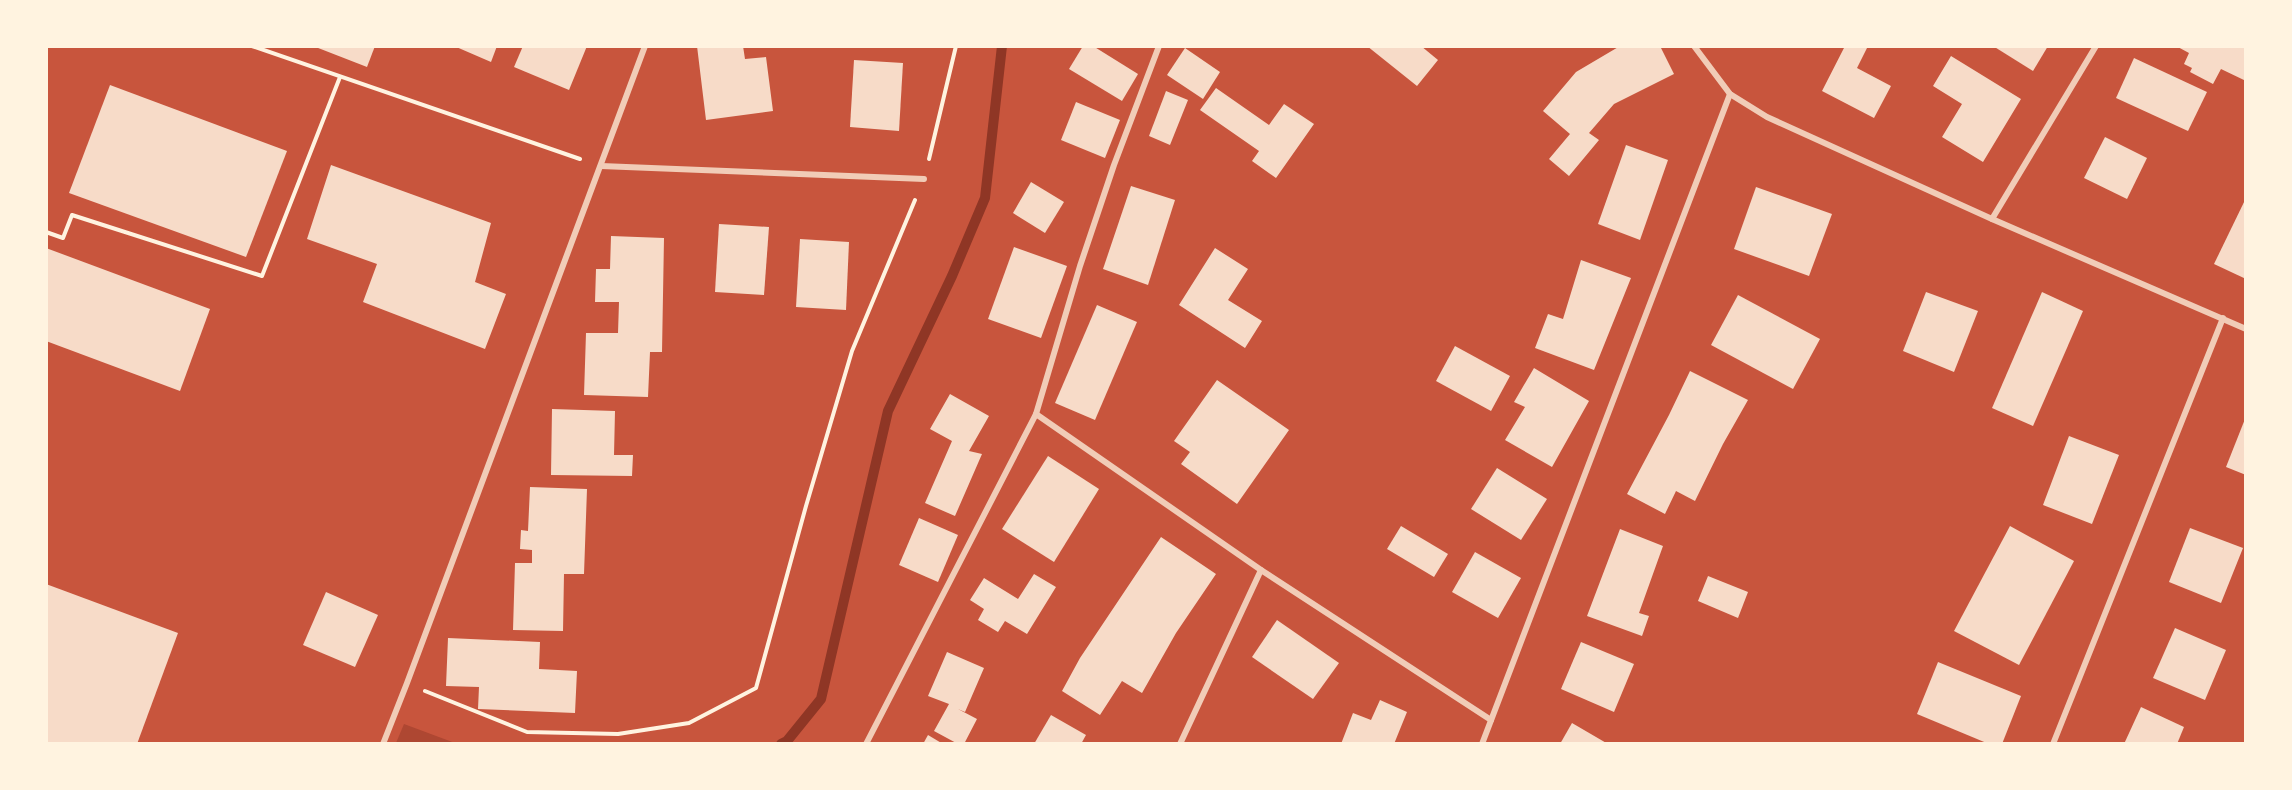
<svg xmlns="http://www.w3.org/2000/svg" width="2292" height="790" font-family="'Source Sans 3',sans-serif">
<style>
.green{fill:#ae4732}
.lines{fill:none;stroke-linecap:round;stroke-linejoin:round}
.stream{stroke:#8f3625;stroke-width:10}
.building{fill:#f7dbc8}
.path{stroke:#fff3e0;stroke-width:4}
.minor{stroke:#f1ccb7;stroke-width:6}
</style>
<rect width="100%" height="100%" fill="#c8553d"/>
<polygon class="green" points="404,724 455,743 396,743"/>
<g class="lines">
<polyline class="stream" points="781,744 787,741 821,699 888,411 952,276 985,198 1002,46"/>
</g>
<g class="building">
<polygon points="313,46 375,46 367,67"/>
<polygon points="454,46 497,46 491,62"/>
<polygon points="523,46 587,46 569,90 514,67"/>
<polygon points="697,46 743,46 745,59 766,57 773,111 706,120"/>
<polygon points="1083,46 1093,46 1138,74 1122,101 1069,69"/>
<polygon points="1367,46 1421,46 1438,60 1417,86"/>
<polygon points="1620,46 1660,46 1674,74 1614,104 1589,133 1599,140 1569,176 1549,159 1570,134 1543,111 1576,72"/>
<polygon points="1845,46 1868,46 1857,68 1891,86 1874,118 1822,91"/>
<polygon points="1993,46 2048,46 2033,71"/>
<polygon points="2176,46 2246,46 2246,81 2221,69 2213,84 2190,72 2192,68 2184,64 2189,53"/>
<polygon points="1185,48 1220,72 1203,99 1167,75"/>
<polygon points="1951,56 2021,99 1983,162 1942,137 1962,104 1933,86"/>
<polygon points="2134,58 2207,92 2188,131 2116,98"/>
<polygon points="854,60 903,63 899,131 850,127"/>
<polygon points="110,85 287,151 246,257 69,193"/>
<polygon points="1216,88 1269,125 1284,104 1314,124 1276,178 1252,161 1259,151 1200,110"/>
<polygon points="1166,91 1188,100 1170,145 1149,136"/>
<polygon points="1076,102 1120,120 1105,158 1061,140"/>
<polygon points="2105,137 2147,158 2127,199 2084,178"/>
<polygon points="1626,145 1668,160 1640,240 1598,224"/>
<polygon points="331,165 491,223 475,282 506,294 485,349 363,302 377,264 307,239"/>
<polygon points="1031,182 1064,202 1045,233 1013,213"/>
<polygon points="1131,186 1175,200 1148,285 1103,269"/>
<polygon points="1756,187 1832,214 1809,276 1734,249"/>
<polygon points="2246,198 2246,279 2214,264"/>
<polygon points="719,224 769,227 764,295 715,292"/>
<polygon points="611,236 664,238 662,352 650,352 648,397 584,395 586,333 618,333 619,302 595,302 596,269 610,269"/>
<polygon points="800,239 849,242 846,310 796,307"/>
<polygon points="1014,247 1067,266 1041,338 988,319"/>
<polygon points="46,248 210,309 180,391 46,341"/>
<polygon points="1215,248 1248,269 1228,300 1262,321 1245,348 1179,305"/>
<polygon points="1581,260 1631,278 1594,370 1535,348 1548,314 1563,319"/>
<polygon points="1926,292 1978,311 1954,372 1903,351"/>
<polygon points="2042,292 2083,311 2033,426 1992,408"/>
<polygon points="1738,295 1820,339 1793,389 1711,345"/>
<polygon points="1097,305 1137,322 1095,420 1055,403"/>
<polygon points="1455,346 1510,376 1491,411 1436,381"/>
<polygon points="1534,368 1589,401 1552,467 1505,440 1525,407 1514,402"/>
<polygon points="1690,371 1748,400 1723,444 1695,501 1676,491 1665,514 1627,494 1669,415"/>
<polygon points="1217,380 1289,430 1237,504 1181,464 1190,452 1174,441"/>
<polygon points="950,394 989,416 969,451 982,454 955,516 925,503 952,441 930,429"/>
<polygon points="552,409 615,411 614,455 633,455 632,476 551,475"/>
<polygon points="2245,419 2246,419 2246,475 2226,467"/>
<polygon points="2069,436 2119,455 2092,524 2043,505"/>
<polygon points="1048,456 1099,489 1054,562 1002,529"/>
<polygon points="1497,468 1547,499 1521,540 1471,509"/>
<polygon points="530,487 587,489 584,574 564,574 563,631 513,630 515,563 532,563 532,550 520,549 521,530 528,531"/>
<polygon points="919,518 958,535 938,582 899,565"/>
<polygon points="1401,526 1448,554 1434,577 1387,549"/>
<polygon points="2010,526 2074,561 2019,665 1954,631"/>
<polygon points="2190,528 2243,548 2221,603 2169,582"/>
<polygon points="1620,529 1663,546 1639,613 1649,616 1642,636 1587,616"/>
<polygon points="1161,537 1216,574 1176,633 1142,693 1122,681 1100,715 1062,691 1080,658"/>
<polygon points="1475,552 1521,578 1498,618 1452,592"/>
<polygon points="1034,574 1056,587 1027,634 1005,621 998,632 978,620 984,609 970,600 984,578 1018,599"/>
<polygon points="1708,576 1748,592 1738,618 1698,601"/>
<polygon points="46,584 178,633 137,744 46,744"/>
<polygon points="326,592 378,615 355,667 303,645"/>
<polygon points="1277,620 1339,663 1313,699 1252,657"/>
<polygon points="2175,628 2226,650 2205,700 2153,678"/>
<polygon points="448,638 540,642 539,669 577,671 575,713 478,709 479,687 446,686"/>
<polygon points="1581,642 1634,664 1614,712 1561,689"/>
<polygon points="947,652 984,668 965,712 958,709 977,719 964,744 958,744 934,731 949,704 928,696"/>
<polygon points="1938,662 2021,696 2002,744 1989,744 1917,714"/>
<polygon points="1380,700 1407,712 1394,744 1341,744 1353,713 1371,720"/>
<polygon points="2141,707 2184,727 2177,744 2124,744"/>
<polygon points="1051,715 1086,735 1081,744 1034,744"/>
<polygon points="1572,723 1608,744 1560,744"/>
<polygon points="928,735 943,744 923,744"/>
</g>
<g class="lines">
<g class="path">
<polyline points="252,46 580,159"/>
<polyline points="929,159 956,46"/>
<polyline points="46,232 63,238 72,215 262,276 340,77"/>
<polyline points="425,691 527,732 618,734 689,723 756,688 806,506 852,351 915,200"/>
</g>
<g class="minor">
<polyline points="1694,46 1730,94 1767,117 1992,219 2246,329"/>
<polyline points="601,166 924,179"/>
<polyline points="1992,219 2096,46"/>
<polyline points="1036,414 1261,570 1491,720"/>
<polyline points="383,744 407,683 645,46"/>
<polyline points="866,744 1036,414 1080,266 1114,165 1159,46"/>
<polyline points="1180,744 1261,570"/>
<polyline points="1482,744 1730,94"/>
<polyline points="2053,744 2223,318"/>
</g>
</g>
<rect width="2292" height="790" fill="none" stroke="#fff3e0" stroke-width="96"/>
</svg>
